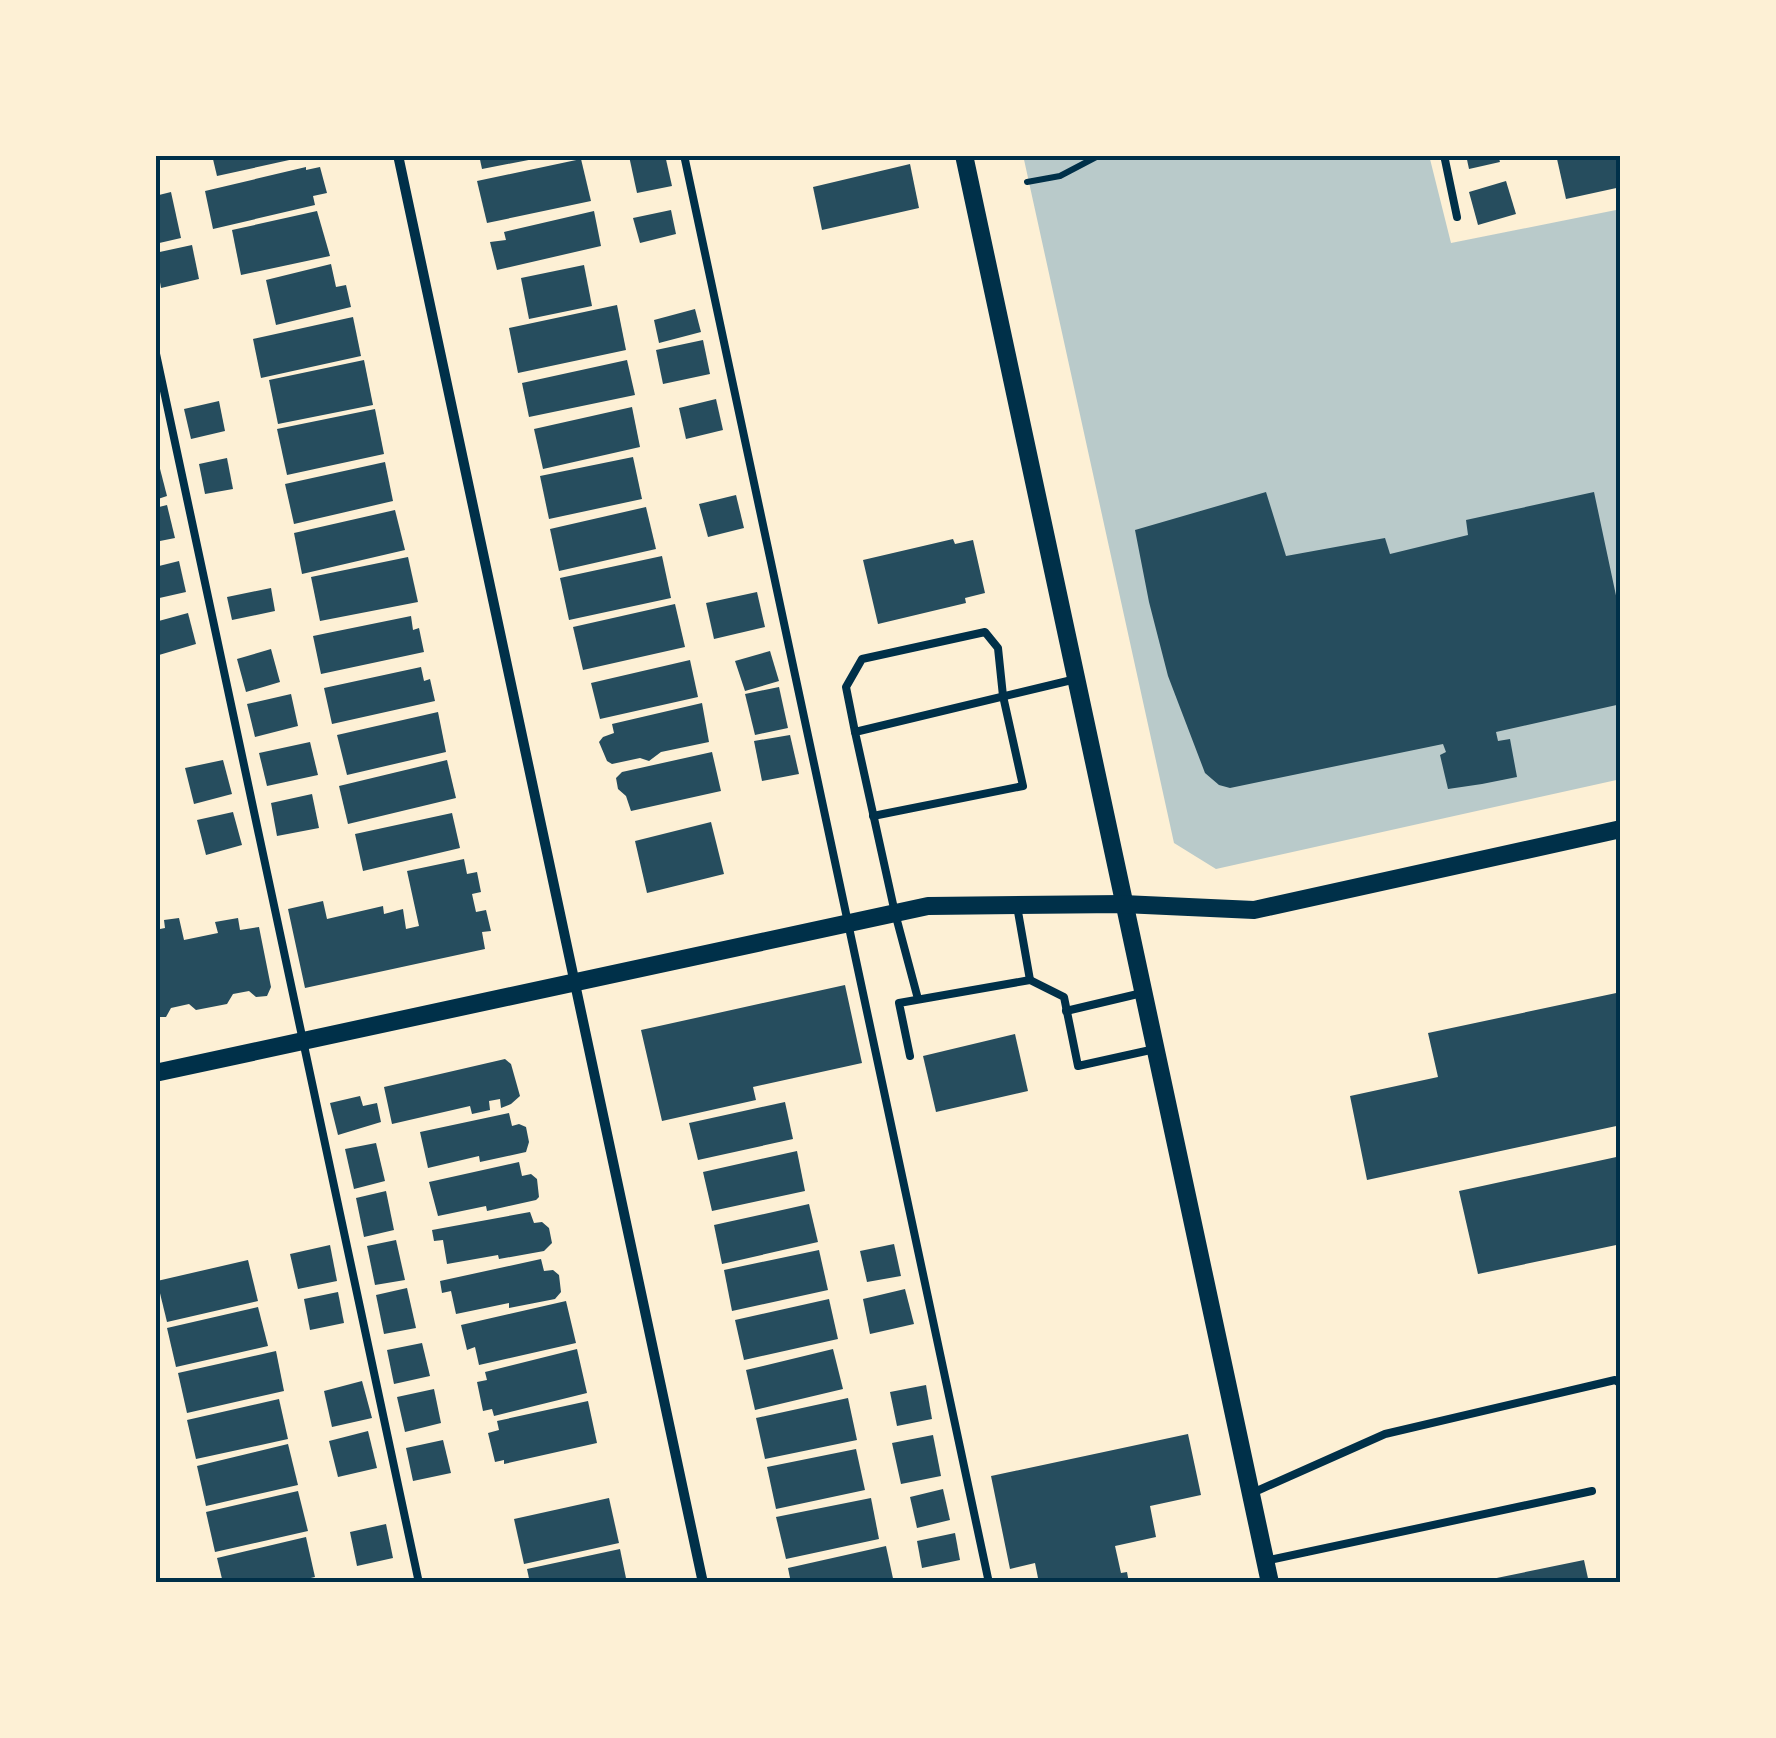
<svg xmlns="http://www.w3.org/2000/svg" width="1776" height="1738" font-family="'Golos Text',sans-serif">
<style>
.green{fill:#b9caca}
.building{fill:#264d5e}
.lines{fill:none;stroke-linecap:round;stroke-linejoin:round}
.path{stroke:#003049;stroke-width:6}
.service{stroke:#003049;stroke-width:8}
.minor{stroke:#003049;stroke-width:10}
.tertiary{stroke:#003049;stroke-width:18}
.neatline{fill:none;stroke:#003049;stroke-width:4}
</style>
<rect width="100%" height="100%" fill="#fdf0d5"/>
<polygon class="green" points="1023,155 1429,155 1451,243 1621,209 1621,779 1216,869 1174,843"/>
<g class="building">
<polygon points="212,155 303,155 303,157 217,176"/>
<polygon points="479,155 544,155 544,157 482,169"/>
<polygon points="665,155 672,186 637,193 629,156"/>
<polygon points="1466,155 1498,155 1500,162 1469,169"/>
<polygon points="1577,155 1621,155 1621,187 1566,199 1557,159"/>
<polygon points="581,159 591,201 487,223 477,181"/>
<polygon points="910,164 919,208 822,230 813,187"/>
<polygon points="306,167 306,170 320,167 327,193 313,196 315,205 213,229 205,191"/>
<polygon points="1506,181 1516,214 1478,225 1469,192"/>
<polygon points="171,192 181,238 155,244 155,196"/>
<polygon points="671,210 676,234 640,243 633,218"/>
<polygon points="317,211 330,256 241,275 232,230"/>
<polygon points="594,211 601,246 497,270 490,242 506,240 504,232"/>
<polygon points="192,245 199,279 161,288 155,253"/>
<polygon points="331,264 336,287 346,285 351,307 276,325 266,280"/>
<polygon points="584,265 592,306 529,319 521,278"/>
<polygon points="617,305 626,350 518,373 509,328"/>
<polygon points="695,309 701,332 659,343 654,320"/>
<polygon points="353,317 361,356 261,378 253,339"/>
<polygon points="703,340 710,374 663,384 656,350"/>
<polygon points="364,360 373,405 278,424 269,380"/>
<polygon points="627,360 635,395 529,417 522,383"/>
<polygon points="716,399 723,430 686,439 679,408"/>
<polygon points="219,401 225,431 191,439 184,409"/>
<polygon points="632,407 640,447 543,469 534,429"/>
<polygon points="375,409 384,454 287,475 277,429"/>
<polygon points="633,457 642,499 549,519 540,476"/>
<polygon points="227,458 233,489 205,494 199,464"/>
<polygon points="158,461 167,496 155,500 155,462"/>
<polygon points="385,462 393,501 294,524 285,484"/>
<polygon points="1266,492 1286,556 1385,538 1390,554 1468,535 1466,520 1594,492 1621,619 1621,704 1496,732 1498,741 1510,739 1517,777 1482,784 1448,789 1440,755 1446,752 1443,744 1230,788 1219,785 1205,773 1168,676 1149,602 1135,530"/>
<polygon points="736,495 744,528 708,537 699,504"/>
<polygon points="167,505 175,538 155,542 155,508"/>
<polygon points="646,507 656,549 559,571 550,529"/>
<polygon points="395,510 405,550 302,574 294,533"/>
<polygon points="953,539 955,544 973,540 985,593 965,598 966,603 878,624 863,560"/>
<polygon points="662,556 671,598 569,620 560,578"/>
<polygon points="408,557 418,602 320,621 311,577"/>
<polygon points="179,561 186,592 155,599 155,567"/>
<polygon points="271,588 275,611 232,620 227,597"/>
<polygon points="757,592 765,627 714,639 706,603"/>
<polygon points="675,604 685,647 583,670 573,627"/>
<polygon points="188,613 196,644 159,655 155,622"/>
<polygon points="411,616 413,630 419,628 424,652 321,674 313,636"/>
<polygon points="271,649 280,682 246,692 237,659"/>
<polygon points="770,651 779,681 745,691 735,661"/>
<polygon points="690,660 698,697 600,719 591,683"/>
<polygon points="421,667 424,681 430,679 435,701 332,724 324,688"/>
<polygon points="779,687 788,728 755,735 745,694"/>
<polygon points="291,694 298,726 255,737 247,704"/>
<polygon points="702,703 709,742 661,752 649,761 640,758 612,764 607,761 599,742 603,737 614,733 612,724"/>
<polygon points="438,712 446,752 347,775 337,735"/>
<polygon points="790,735 799,774 762,781 754,741"/>
<polygon points="310,742 318,775 267,786 259,753"/>
<polygon points="712,752 721,791 631,811 626,796 618,789 616,778 622,772"/>
<polygon points="223,760 232,794 194,804 185,768"/>
<polygon points="447,760 456,798 348,824 339,786"/>
<polygon points="312,794 319,828 277,836 271,803"/>
<polygon points="233,812 242,845 206,855 197,820"/>
<polygon points="452,813 460,848 363,871 355,834"/>
<polygon points="711,822 724,874 647,893 635,841"/>
<polygon points="464,859 467,874 477,872 481,892 472,894 476,912 486,910 491,931 482,932 485,949 305,988 288,909 323,901 327,919 383,906 384,914 403,909 406,929 419,926 407,871"/>
<polygon points="179,918 184,940 218,933 215,922 238,918 240,930 259,927 271,987 267,996 256,997 249,991 233,994 227,1004 196,1010 189,1004 171,1008 166,1017 155,1017 155,930 165,928 164,920"/>
<polygon points="845,985 862,1063 753,1087 756,1100 662,1121 641,1030"/>
<polygon points="1621,992 1621,1125 1367,1180 1350,1096 1438,1077 1428,1033"/>
<polygon points="1015,1034 1028,1091 936,1112 923,1056"/>
<polygon points="505,1059 511,1064 520,1096 511,1104 501,1108 500,1099 489,1101 490,1110 472,1114 470,1106 392,1124 384,1087"/>
<polygon points="360,1096 363,1106 377,1103 381,1122 338,1135 330,1103"/>
<polygon points="785,1102 793,1139 698,1160 689,1123"/>
<polygon points="509,1113 512,1126 519,1124 526,1127 529,1142 526,1152 480,1162 479,1156 428,1168 420,1132"/>
<polygon points="376,1143 385,1181 354,1189 345,1149"/>
<polygon points="797,1151 805,1191 712,1211 703,1172"/>
<polygon points="1621,1156 1621,1244 1478,1274 1459,1191"/>
<polygon points="519,1162 522,1176 531,1174 537,1179 539,1197 536,1200 487,1211 486,1206 438,1216 429,1182"/>
<polygon points="386,1191 394,1230 364,1237 356,1198"/>
<polygon points="809,1204 818,1242 722,1264 714,1225"/>
<polygon points="530,1212 534,1223 542,1222 549,1228 552,1243 544,1251 499,1259 498,1255 447,1264 443,1240 434,1241 432,1230"/>
<polygon points="396,1240 405,1280 375,1285 367,1246"/>
<polygon points="894,1244 901,1276 867,1282 860,1251"/>
<polygon points="330,1245 337,1281 298,1289 290,1254"/>
<polygon points="819,1250 828,1290 732,1311 724,1270"/>
<polygon points="541,1259 544,1271 553,1270 559,1275 561,1292 555,1299 509,1308 509,1303 456,1314 451,1291 442,1293 440,1281"/>
<polygon points="248,1260 258,1301 167,1322 157,1281"/>
<polygon points="407,1288 416,1328 384,1334 376,1295"/>
<polygon points="905,1289 914,1324 870,1334 863,1299"/>
<polygon points="338,1292 344,1323 310,1330 304,1299"/>
<polygon points="829,1299 838,1339 744,1360 735,1320"/>
<polygon points="566,1301 576,1343 479,1365 475,1347 467,1350 461,1325"/>
<polygon points="258,1307 268,1346 176,1367 167,1328"/>
<polygon points="422,1343 430,1376 394,1384 387,1350"/>
<polygon points="577,1349 587,1393 494,1416 492,1409 483,1411 477,1382 487,1380 485,1372"/>
<polygon points="833,1349 843,1389 755,1410 746,1370"/>
<polygon points="276,1351 284,1391 187,1413 178,1373"/>
<polygon points="362,1381 372,1418 332,1427 324,1391"/>
<polygon points="926,1385 932,1419 897,1426 890,1392"/>
<polygon points="434,1389 441,1423 405,1432 397,1397"/>
<polygon points="848,1398 857,1440 765,1459 756,1418"/>
<polygon points="279,1399 288,1439 196,1459 187,1420"/>
<polygon points="588,1401 597,1443 504,1464 504,1460 495,1462 488,1433 499,1430 497,1421"/>
<polygon points="368,1431 377,1468 338,1477 329,1441"/>
<polygon points="1188,1434 1201,1495 1150,1506 1156,1537 1115,1546 1121,1573 1127,1572 1129,1583 1039,1583 1035,1563 1010,1569 991,1476"/>
<polygon points="933,1435 941,1476 901,1484 892,1443"/>
<polygon points="443,1440 451,1473 413,1481 406,1448"/>
<polygon points="288,1444 298,1485 206,1506 197,1466"/>
<polygon points="856,1449 865,1490 776,1509 767,1467"/>
<polygon points="943,1489 950,1520 917,1528 910,1497"/>
<polygon points="298,1491 308,1531 215,1552 206,1512"/>
<polygon points="609,1498 619,1543 524,1564 514,1519"/>
<polygon points="871,1498 879,1539 786,1559 776,1517"/>
<polygon points="386,1524 393,1558 357,1566 350,1532"/>
<polygon points="955,1533 960,1560 922,1568 917,1541"/>
<polygon points="306,1537 315,1577 289,1583 223,1583 217,1558"/>
<polygon points="886,1546 894,1583 791,1583 788,1568"/>
<polygon points="620,1549 627,1583 530,1583 527,1569"/>
<polygon points="1584,1560 1589,1583 1483,1583 1482,1581"/>
</g>
<g class="lines">
<polyline class="path" points="1027,182 1060,176 1100,155"/>
<g class="service">
<polyline points="684,155 989,1583"/>
<polyline points="1444,155 1457,217"/>
<polyline points="155,349 419,1583"/>
<polyline points="855,732 846,687 862,659 985,632 998,648 1003,696 1023,786 873,816"/>
<polyline points="1017,906 1030,980"/>
<polyline points="918,999 895,913 855,732 1076,679"/>
<polyline points="1066,1011 1142,993"/>
<polyline points="910,1056 899,1003 1030,980 1064,997 1078,1066 1155,1049"/>
<polyline points="1250,1494 1385,1434 1615,1380 1621,1384"/>
<polyline points="1265,1561 1592,1491"/>
</g>
<polyline class="minor" points="398,155 703,1583"/>
<g class="tertiary">
<polyline points="964,155 1270,1583"/>
<polyline points="155,1073 928,906 1123,904 1254,910 1621,829"/>
</g>
</g>
<rect width="1776" height="1738" fill="none" stroke="#fdf0d5" stroke-width="315"/>
<rect x="158" y="158" width="1460" height="1422" class="neatline"/>
</svg>
